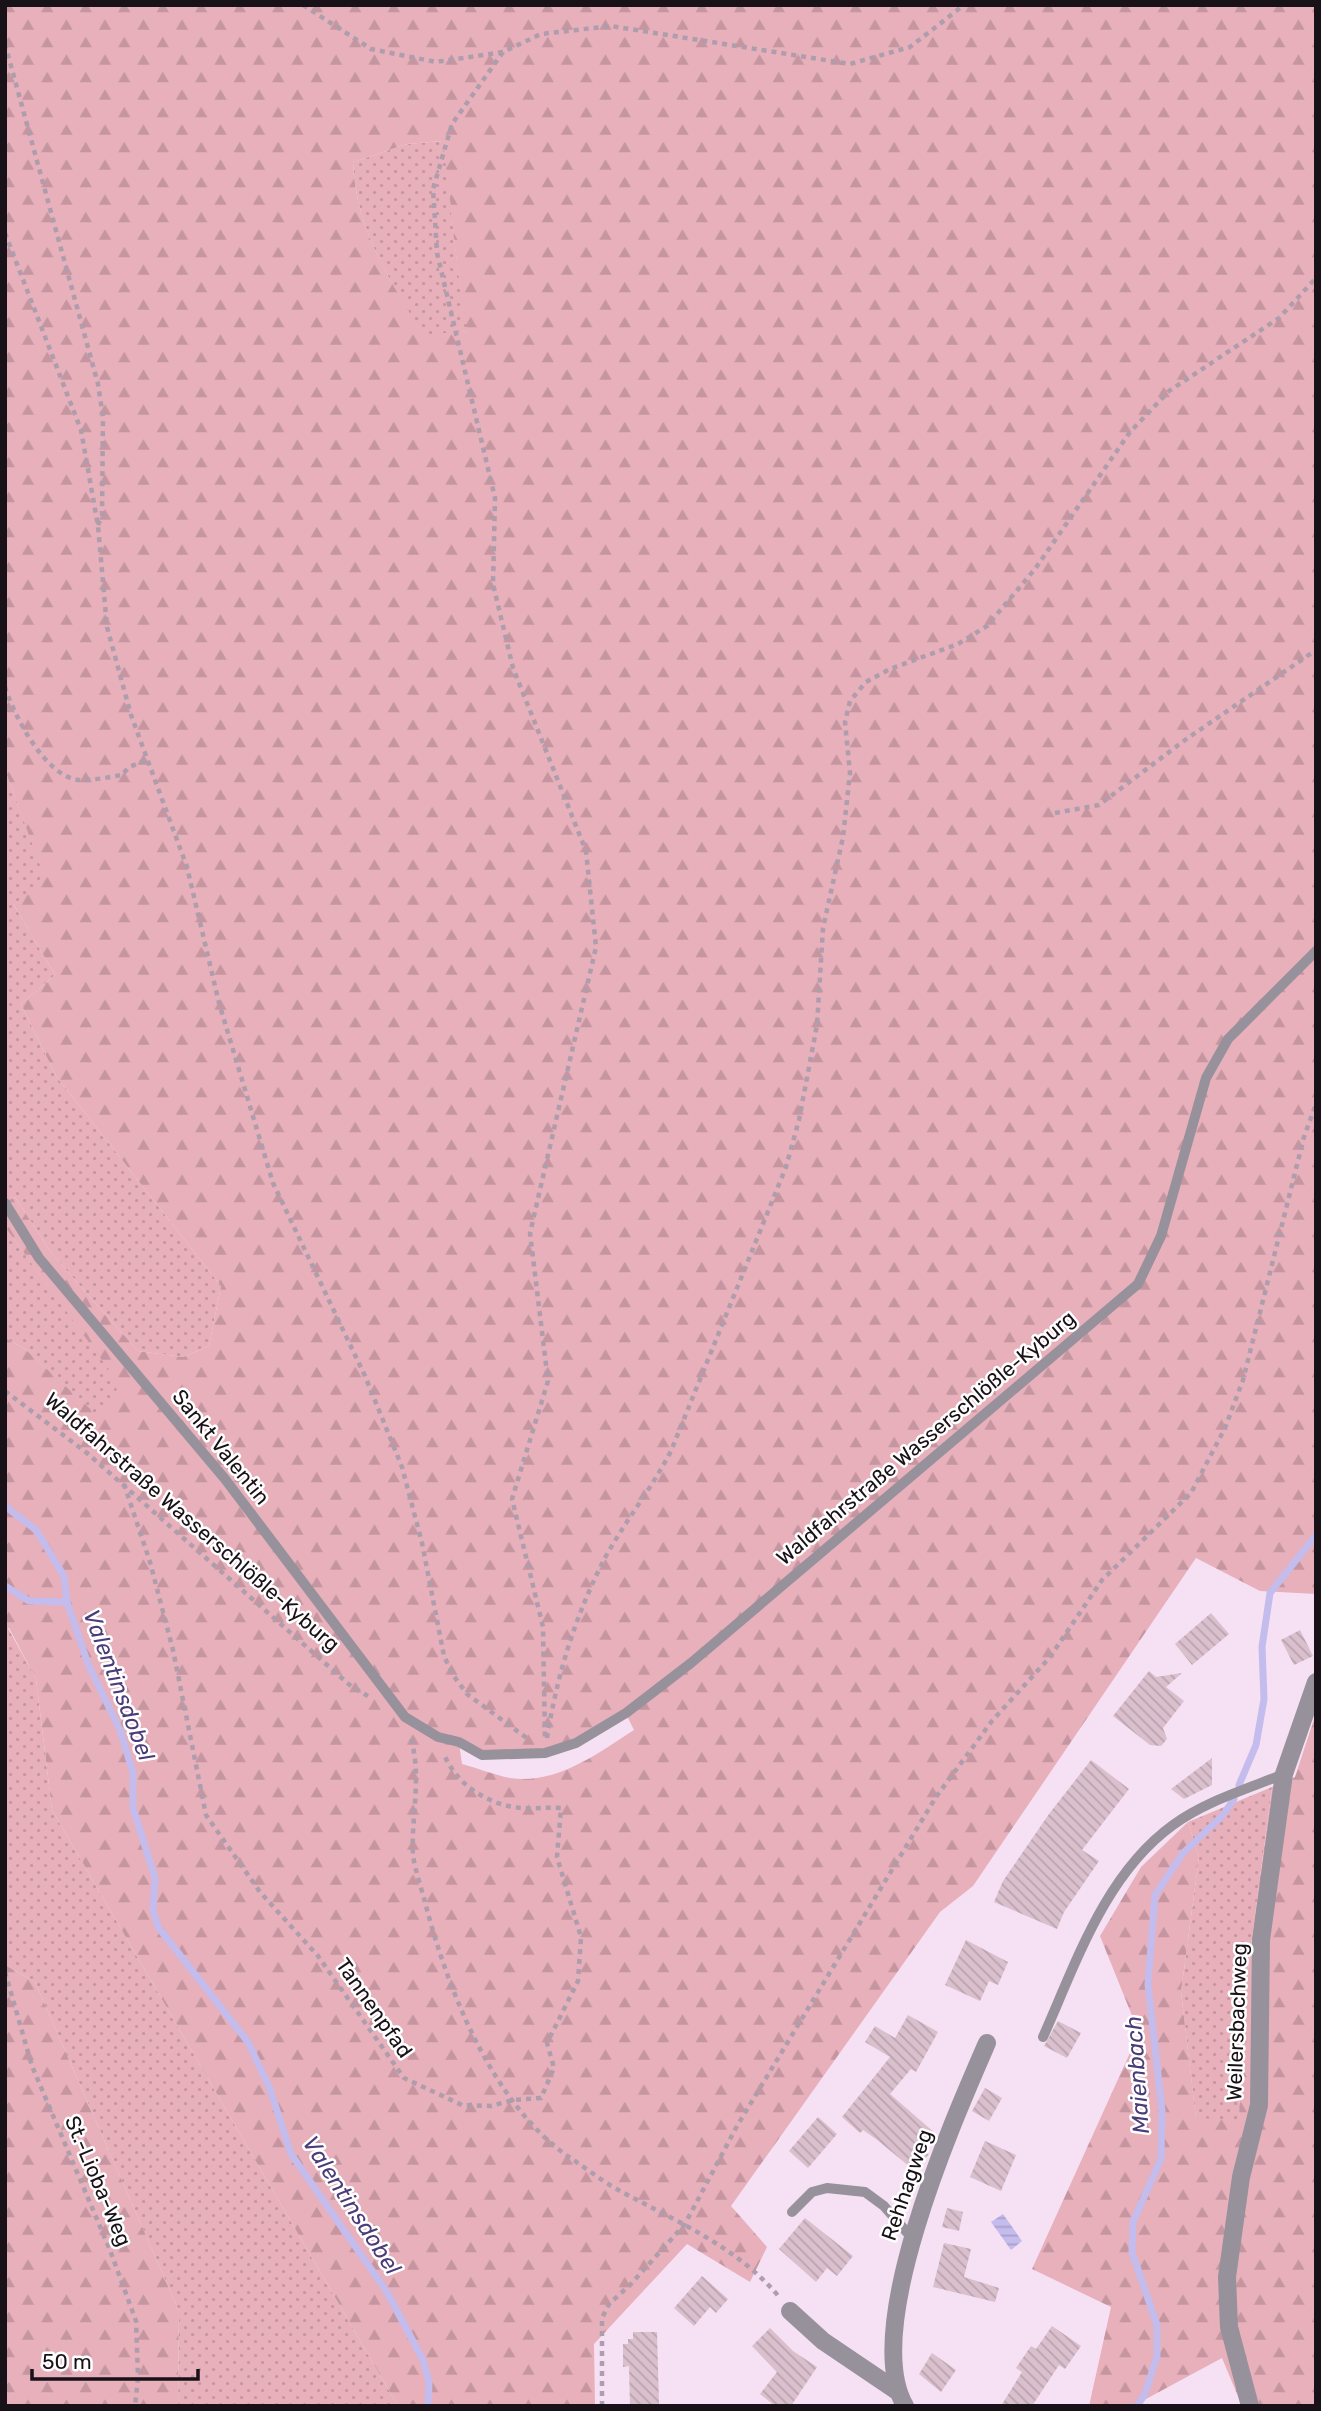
<svg xmlns="http://www.w3.org/2000/svg" width="1321" height="2411" font-family="Rubik,sans-serif">
<style>
.grass{fill:url(#grass-dots)}
.forest{fill:url(#forest-firs);fill-rule:evenodd}
.water{fill:url(#water-rules)}
.lines{fill:none;stroke-linecap:round;stroke-linejoin:round}
.stream{stroke:#c3bcec;stroke-width:7}
.building{fill:url(#building-back-hatch)}
.path{stroke:#ae9dac;stroke-width:4.5;stroke-dasharray:5 5;stroke-linecap:butt}
.service{stroke:#96919a;stroke-width:10}
.minor{stroke:#96919a;stroke-width:18}
.labels{text-anchor:middle;stroke-width:5;stroke-linejoin:round;paint-order:stroke}
.street-label{font-size:21px;fill:#181117;stroke:#fff}
.water-label{font-size:23px;font-style:italic;fill:#4a3c78;stroke:#fff}
</style>
<defs>
<pattern id="grass-dots" width="8" height="8" patternUnits="userSpaceOnUse" patternTransform="scale(1.75)"><rect width="8" height="8" fill="#e7b0bb"/><path d="M2 2h.1M6 6h.1" fill="none" stroke="#c596a0" stroke-width="1.8" stroke-linecap="round"/></pattern>
<pattern id="forest-firs" width="22" height="20" patternUnits="userSpaceOnUse" patternTransform="scale(1.75)"><rect width="22" height="20" fill="#e7b0bb"/><path d="M5 1l3.5 6h-7zM16 11l3.5 6h-7z" fill="#c596a0"/></pattern>
<pattern id="water-rules" width="6" height="5" patternUnits="userSpaceOnUse" patternTransform="scale(1.75)"><rect width="6" height="5" fill="#c3bcec"/><path d="M0 2.5h6" fill="none" stroke="#a7a1ca"/></pattern>
<pattern id="building-back-hatch" width="6" height="6" patternUnits="userSpaceOnUse" patternTransform="scale(1.75)"><rect width="6" height="6" fill="#dabfcc"/><path d="M-1 5l2 2M0 0l6 6M5-1l2 2" fill="none" stroke="#baa3ae"/></pattern>
</defs>
<rect width="100%" height="100%" fill="#f6e0f4"/>
<g class="grass">
<path d="M443,141C453,205 454,268 469,331L423,336C389,278 356,231 353,162L407,144Z"/>
<polygon points="5,770 46,880 14,905 55,975 21,1004 56,1076 221,1286 209,1346 183,1357 138,1351 52,1254 15,1197 5,1202"/>
<polygon points="5,1227 121,1385 98,1417 25,1349 5,1338"/>
<polygon points="5,1628 8,1628 36,1679 52,1810 398,2406 178,2406 179,2311 35,1982 5,1965"/>
<polygon points="1272,1787 1241,2022 1239,2121 1196,2119 1181,1992 1199,1857 1188,1822"/>
</g>
<g class="forest">
<path d="M5,5H1316V1594L1260,1591L1196,1558L973,1886L940,1912L731,2206L767,2247L750,2282L687,2244L594,2344L595,2406H398L52,1810L36,1679L9,1628H5V1338L25,1349L98,1416L120,1385L5,1227V1202L15,1197L52,1254L138,1351L183,1357L209,1346L221,1286L56,1076L21,1004L55,975L14,905L45,879L5,770ZM442,141C453,204 454,268 468,331L423,335C389,278 356,231 353,162L407,144ZM626,1714L634,1730C597,1754 556,1785 510,1778C494,1775 478,1768 462,1764L459,1743L482,1755L545,1753Z"/>
<polygon points="1316,1713 1316,2406 1242,2406 1222,2358 1133,2406 1089,2406 1111,2307 1032,2269 1139,2033 1100,1936 1141,1867 1188,1822 1199,1857 1181,1992 1196,2118 1239,2120 1241,2022 1272,1787 1295,1777"/>
<polygon points="5,1965 35,1982 179,2311 178,2406 5,2406"/>
</g>
<polygon class="water" points="1003,2214 1022,2241 1011,2250 991,2222"/>
<g class="lines">
<g class="stream">
<polyline points="5,1506 36,1530 64,1576 67,1602 88,1664 120,1730 133,1773 133,1808 155,1878 153,1910 158,1927 248,2042 270,2089 291,2154 387,2292 423,2360 429,2382 428,2406"/>
<polyline points="5,1586 29,1601 67,1602"/>
<polyline points="1239,1785 1256,1745 1264,1699 1262,1647 1270,1593 1316,1535"/>
<polyline points="1137,2406 1145,2394 1157,2356 1157,2325 1132,2252 1133,2222 1161,2159 1162,2110 1148,1984 1155,1895 1183,1853 1223,1815 1234,1799"/>
</g>
</g>
<g class="building">
<polygon points="1211,1613 1229,1634 1192,1665 1175,1644"/>
<polygon points="1300,1630 1313,1656 1294,1665 1281,1640"/>
<polygon points="1149,1671 1156,1677 1182,1673 1166,1687 1184,1701 1163,1728 1167,1739 1161,1746 1150,1745 1113,1716"/>
<polygon points="1212,1758 1212,1785 1184,1799 1171,1789"/>
<polygon points="1091,1760 1129,1789 1082,1850 1099,1861 1064,1912 1057,1929 994,1902 1003,1881 1049,1814"/>
<polygon points="966,1940 1008,1962 998,1985 989,1981 980,2001 945,1985"/>
<polygon points="908,2015 938,2032 916,2072 911,2069 890,2094 936,2134 923,2149 929,2154 915,2171 876,2139 863,2130 860,2133 842,2117 890,2057 865,2042 875,2026 895,2038"/>
<polygon points="1058,2021 1081,2033 1067,2058 1044,2046"/>
<polygon points="985,2088 1002,2098 989,2121 972,2111"/>
<polygon points="818,2117 837,2134 808,2168 789,2151"/>
<polygon points="985,2141 1016,2155 1001,2191 970,2177"/>
<polygon points="947,2208 963,2212 959,2231 942,2227"/>
<polygon points="805,2218 853,2256 837,2276 827,2268 816,2282 779,2249"/>
<polygon points="944,2243 971,2249 964,2277 999,2288 995,2302 933,2287"/>
<polygon points="702,2276 728,2299 716,2313 710,2307 694,2326 674,2308"/>
<polygon points="1052,2326 1081,2346 1065,2369 1059,2365 1032,2406 1001,2406 1022,2372 1016,2368 1031,2346 1036,2349"/>
<polygon points="770,2328 793,2351 817,2367 791,2406 775,2406 760,2394 777,2372 752,2346"/>
<polygon points="633,2332 657,2332 659,2405 630,2406 629,2366 623,2367 623,2344 628,2344 628,2339 633,2339"/>
<polygon points="932,2353 956,2370 941,2392 919,2374"/>
</g>
<g class="lines">
<g class="path">
<polyline points="303,5 371,49 436,62 503,52 541,34 611,26 850,64 910,47 964,5"/>
<polyline points="5,44 98,384 103,417 102,515 98,525"/>
<polyline points="503,52 452,124 433,189 437,253 495,498 493,584 513,668 586,851 596,947 530,1233 548,1381 512,1499 543,1627 545,1738"/>
<polyline points="5,233 81,430 98,526 107,627 131,715 187,867 219,1003 273,1183 365,1376 402,1467 422,1543 444,1656 453,1675 467,1694 528,1739"/>
<path d="M5,687C14,715 44,775 78,780C92,781 109,777 122,775L129,767L147,760"/>
<polyline points="1055,813 1099,805 1185,740 1316,650"/>
<polyline points="5,1391 87,1453 352,1687 368,1696"/>
<path d="M124,1484L150,1562L173,1650L206,1815L260,1892L318,1956L404,2078L462,2105L491,2106L513,2100L541,2098L554,2068L547,2043L578,1981L581,1937L557,1857L561,1808C548,1807 535,1809 522,1808C490,1806 456,1785 444,1754"/>
<path d="M547,1738C557,1675 576,1613 606,1556C626,1520 652,1488 671,1451L786,1167L799,1120L817,1025L823,928L843,837L850,773L845,722L850,701L866,682L890,669L958,644L987,626L1035,569L1130,432L1169,391L1279,318L1316,278"/>
<path d="M411,1739C422,1777 411,1816 413,1855C415,1870 421,1887 425,1902C447,1988 492,2104 569,2157C586,2168 603,2182 622,2192C678,2222 739,2248 780,2298"/>
<polyline points="5,1972 32,2066 110,2250 136,2321 138,2378 135,2406"/>
<polyline points="602,2406 602,2318 609,2304 630,2285 685,2224 737,2126 936,1797 992,1721 1050,1657 1102,1580 1191,1493 1225,1428 1243,1380 1304,1137 1316,1104"/>
</g>
<g class="service">
<polyline points="5,1203 39,1258 225,1479 405,1717 438,1737 459,1742 482,1755 545,1753 576,1743 626,1713 691,1663 1138,1284 1161,1236 1206,1078 1228,1039 1316,951"/>
<path d="M1043,2037C1076,1963 1105,1874 1173,1825C1206,1801 1247,1789 1284,1774"/>
<polyline points="792,2212 812,2192 827,2188 865,2192 884,2206 911,2237"/>
</g>
<g class="minor">
<polyline points="790,2311 823,2341 897,2391"/>
<path d="M905,2406C861,2329 953,2121 987,2043"/>
<polyline points="1250,2406 1229,2327 1227,2277 1241,2177 1259,2105 1261,1940 1284,1774 1316,1682"/>
</g>
</g>
<g class="labels">
<g class="street-label">
<text transform="translate(926 1438) rotate(-40)" y="7">Waldfahrstraße Wasserschlößle-Kyburg</text>
<text transform="translate(221 1447) rotate(51)" y="7">Sankt Valentin</text>
<text transform="translate(192 1522) rotate(41)" y="7">Waldfahrstraße Wasserschlößle-Kyburg</text>
<text transform="translate(374 2008) rotate(55)" y="7">Tannenpfad</text>
<text transform="translate(1237 2022) rotate(-88)" y="7">Weilersbachweg</text>
<text transform="translate(98 2181) rotate(67)" y="7">St.-Lioba-Weg</text>
<text transform="translate(907 2185) rotate(-71)" y="7">Rehhagweg</text>
</g>
<g class="water-label">
<text transform="translate(119 1685) rotate(69)" y="8">Valentinsdobel</text>
<text transform="translate(1137 2075) rotate(-94)" y="8">Maienbach</text>
<text transform="translate(352 2205) rotate(57)" y="8">Valentinsdobel</text>
</g>
</g>
<rect width="1321" height="2411" fill="none" stroke="#181117" stroke-width="14"/>
<path d="M32 2369v10h166v-10" fill="none" stroke="#181117" stroke-width="3.5"/>
<text x="42" y="2369" font-size="21" fill="#181117" stroke="#ffffff" stroke-width="5" paint-order="stroke">50 m</text>
</svg>
